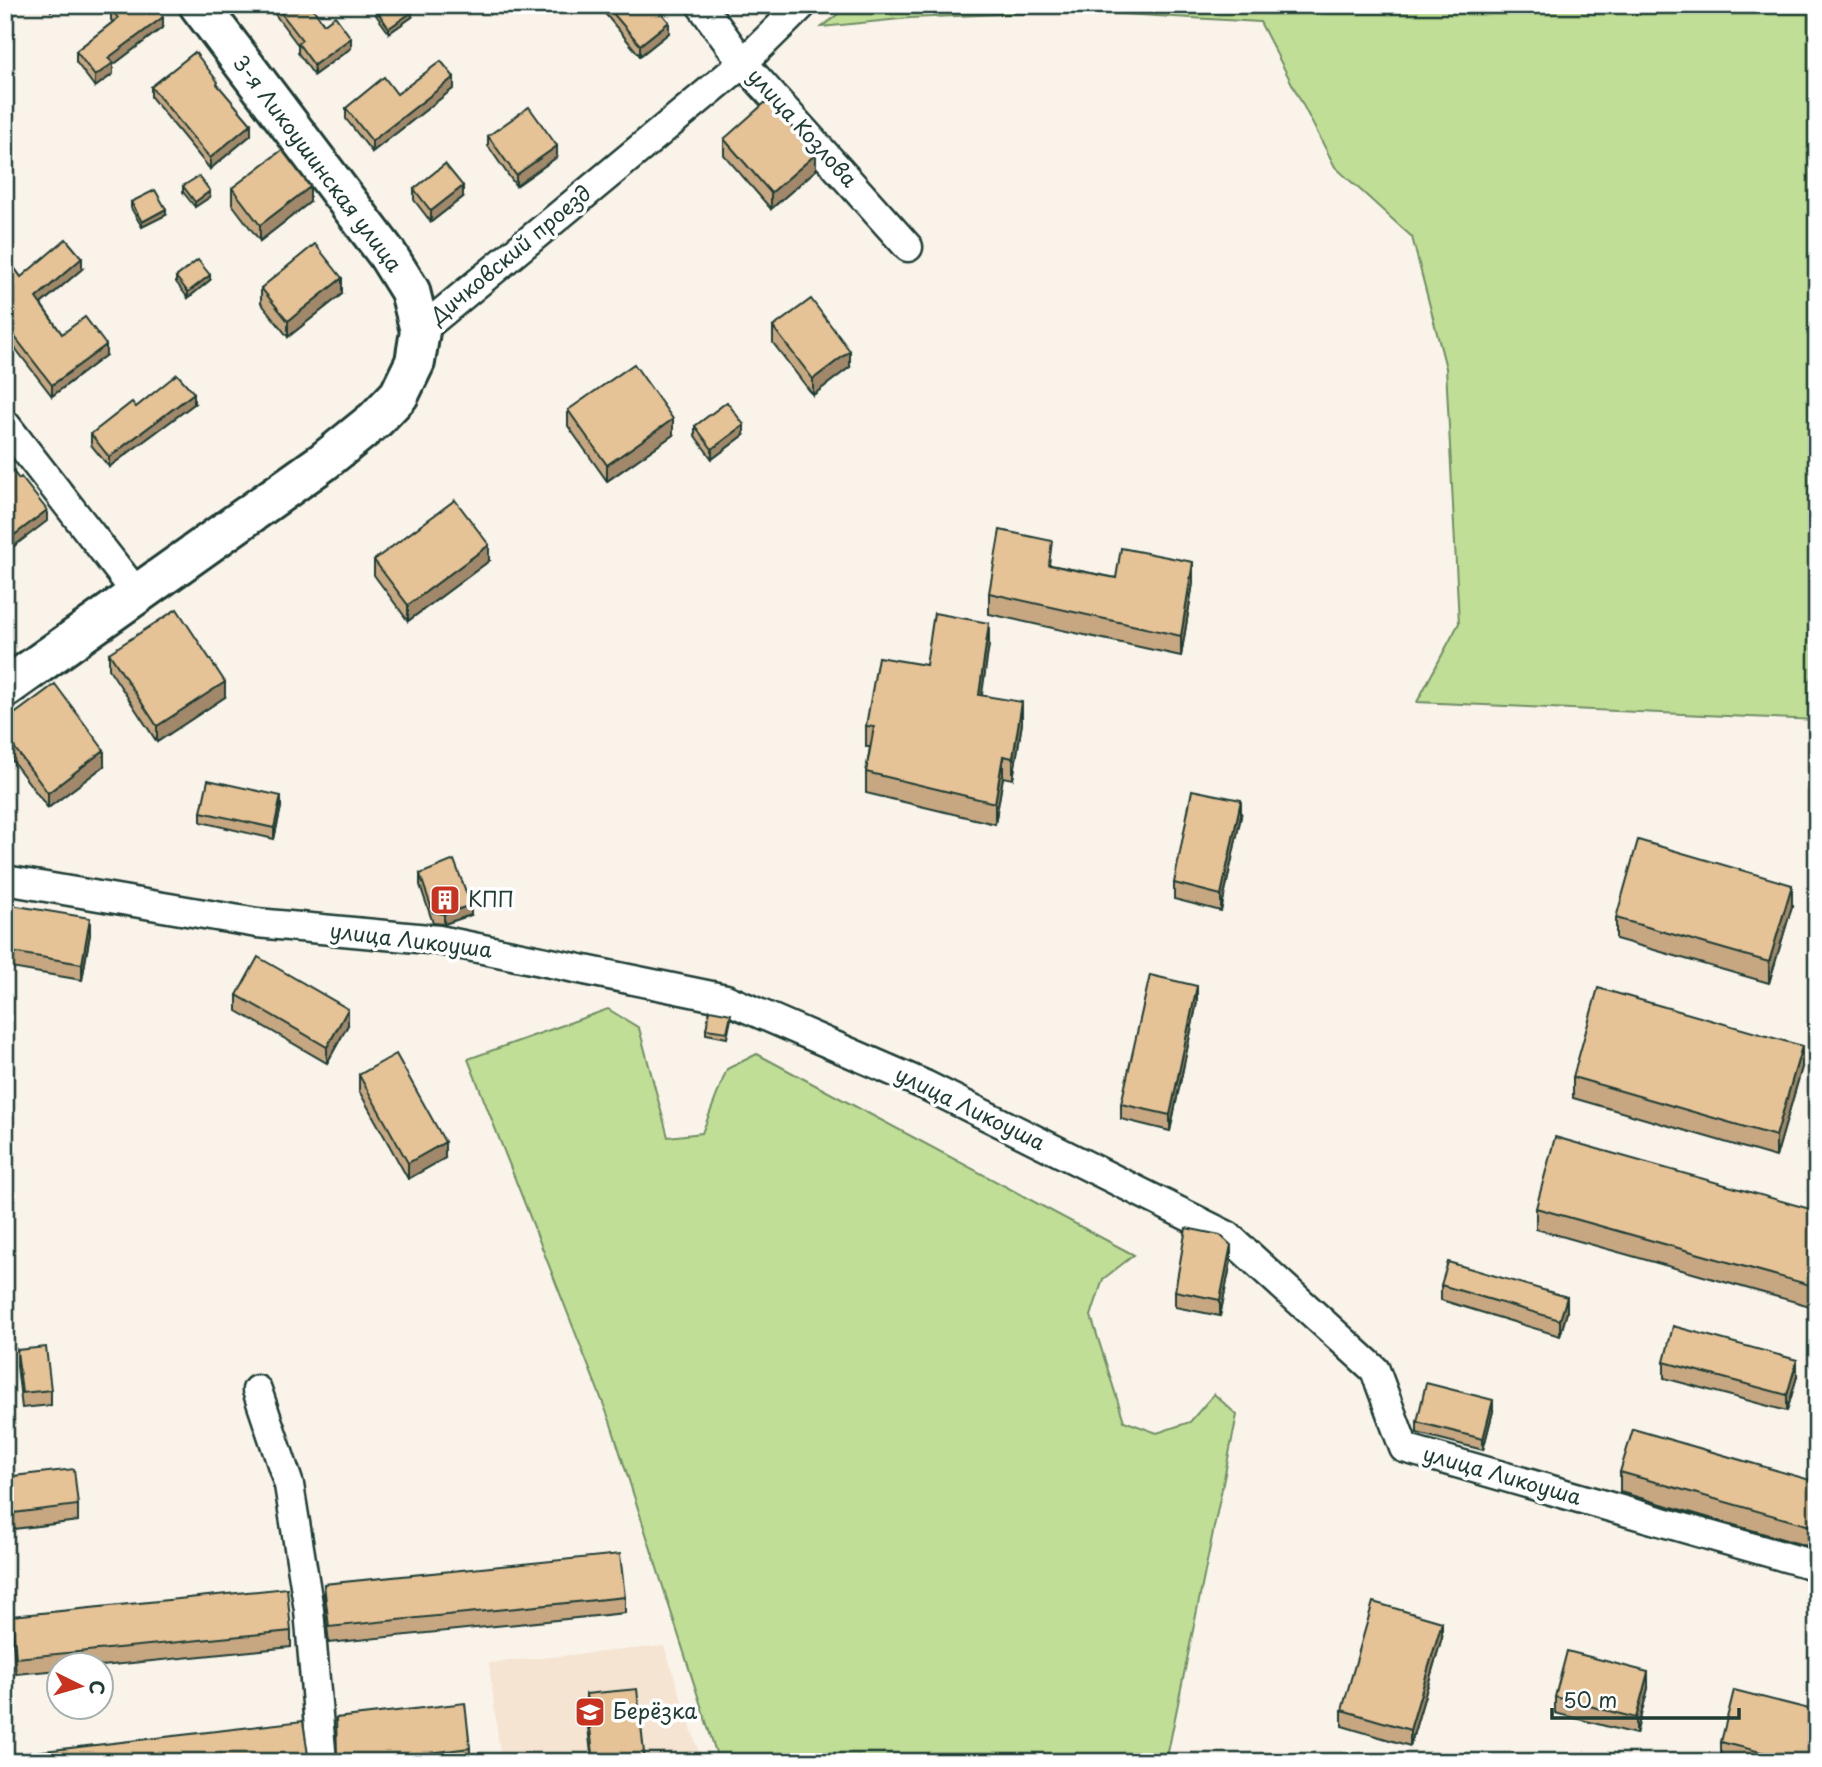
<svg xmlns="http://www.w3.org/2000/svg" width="1822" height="1767" font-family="'Playpen Sans',sans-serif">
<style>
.built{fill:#f4e4d1}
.green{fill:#c0de96;stroke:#708e65;stroke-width:2}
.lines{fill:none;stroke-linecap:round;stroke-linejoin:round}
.street-casing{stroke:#1f3d34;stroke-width:33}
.secondary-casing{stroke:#1f3d34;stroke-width:44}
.street{stroke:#fff;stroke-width:28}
.secondary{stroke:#fff;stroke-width:38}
.wall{fill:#c6a782;stroke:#1f3d34;stroke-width:2}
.shaded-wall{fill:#a1886a;stroke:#1f3d34;stroke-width:2}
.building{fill:#e6c297;stroke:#1f3d34;stroke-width:2}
.labels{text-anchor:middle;stroke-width:7;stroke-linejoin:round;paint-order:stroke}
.street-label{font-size:21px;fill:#1f3d34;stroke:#fff}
.poi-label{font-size:21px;fill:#1f3d34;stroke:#fff;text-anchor:start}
</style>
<rect width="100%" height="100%" fill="#faf3ea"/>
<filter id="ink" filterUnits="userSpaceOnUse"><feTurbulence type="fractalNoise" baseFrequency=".0143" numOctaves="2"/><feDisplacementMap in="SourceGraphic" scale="14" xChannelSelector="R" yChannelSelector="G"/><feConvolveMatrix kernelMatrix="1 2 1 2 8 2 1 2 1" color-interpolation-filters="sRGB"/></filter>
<g filter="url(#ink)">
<polygon class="built" points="664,1646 702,1762 501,1762 489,1663"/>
<g class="green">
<polygon points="849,5 1817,5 1817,720 1417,702 1459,623 1446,368 1412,237 1335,167 1260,22 1071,11 910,18 822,27"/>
<polygon points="608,1009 639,1028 668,1137 702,1133 727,1069 757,1054 1134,1255 1103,1279 1091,1316 1124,1421 1157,1433 1190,1422 1214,1394 1237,1415 1166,1762 719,1762 610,1421 468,1059"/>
</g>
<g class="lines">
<g class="street-casing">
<g id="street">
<polyline points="701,5 743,63 908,247"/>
<polyline points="420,331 743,63 802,5"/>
<polyline points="5,424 138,595"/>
<polyline points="5,880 257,923 439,940 726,999 925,1085 1228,1236 1375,1370 1404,1448 1817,1566"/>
<polyline points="257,1390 289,1485 309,1610 322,1762"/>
</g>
</g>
<g class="secondary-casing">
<polyline id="secondary" points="5,688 323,462 376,419 399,395 415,362 420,331 410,291 387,254 199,5"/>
</g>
<use href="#street" class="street"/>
<use href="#secondary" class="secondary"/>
</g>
<g class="wall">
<polygon points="268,5 310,5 324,24 351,48 314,75 298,53 298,45"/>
<polygon points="598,5 655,5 669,33 640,56"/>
<polygon points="111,9 163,27 113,65 113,74 95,87 76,62 76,51 113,22 111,20"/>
<polygon points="376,10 412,17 389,33 376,15"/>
<polygon points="218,86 251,135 210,169 151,97 151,87"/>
<polygon points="454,88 372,152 346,119 346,108"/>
<polygon points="488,136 557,157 516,186 488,146"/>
<polygon points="724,139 816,170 771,209 724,155"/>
<polygon points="183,186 210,197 195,207 183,192"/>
<polygon points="232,188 310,202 260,241 232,204"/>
<polygon points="414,189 463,197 431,222 414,200"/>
<polygon points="131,202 166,215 142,227 131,208"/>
<polygon points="5,255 21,277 82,269 41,304 62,334 106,355 52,396 5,335"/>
<polygon points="176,277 210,280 188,298 176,282"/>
<polygon points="261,288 342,294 288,337 261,303"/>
<polygon points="773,327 850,367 813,395 773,343"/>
<polygon points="194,404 109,467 91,445 91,434 136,407"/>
<polygon points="568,410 673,435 607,481 568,426"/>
<polygon points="695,426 744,435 712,459 695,436"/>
<polygon points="374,560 489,561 408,621 374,575"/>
<polygon points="1051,565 1116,578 1193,583 1181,656 989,614 989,593"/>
<polygon points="989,644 981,695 1022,723 1013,779 1003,777 995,824 866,793 866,772 870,747 866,747 866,726 926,665"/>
<polygon points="109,653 225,697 157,742 109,669"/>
<polygon points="5,721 104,766 48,808 5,751"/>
<polygon points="281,807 274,839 201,822 201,812"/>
<polygon points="1241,816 1221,911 1174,899 1174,883"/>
<polygon points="420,874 471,915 444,924 433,923 420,885"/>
<polygon points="5,904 90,934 82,980 5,967"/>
<polygon points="1792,906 1769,983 1616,939 1616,918"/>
<polygon points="237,995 348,1025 327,1063 237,1011"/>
<polygon points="1197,1002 1170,1131 1121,1119 1121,1104"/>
<polygon points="731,1019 727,1038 706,1034 706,1029"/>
<polygon points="1802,1067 1776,1157 1573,1098 1573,1077"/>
<polygon points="359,1075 445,1158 408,1179 359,1091"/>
<polygon points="1536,1208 1817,1211 1817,1308 1536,1229"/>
<polygon points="1231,1261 1220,1316 1175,1307 1175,1291"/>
<polygon points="1441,1285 1567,1312 1560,1336 1441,1300"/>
<polygon points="17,1350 51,1390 51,1405 22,1408 17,1366"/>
<polygon points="1664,1362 1797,1376 1787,1411 1664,1378"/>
<polygon points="1493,1411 1483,1450 1417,1433 1417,1422"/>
<polygon points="1620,1472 1817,1482 1817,1549 1620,1492"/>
<polygon points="5,1477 78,1505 78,1521 5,1530"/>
<polygon points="324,1584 625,1597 625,1613 329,1643 324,1600"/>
<polygon points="12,1616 291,1631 291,1647 102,1666 60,1665 60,1670 16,1674 12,1631"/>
<polygon points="1442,1637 1410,1746 1342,1726 1342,1710"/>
<polygon points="1648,1688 1636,1734 1555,1713 1555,1697"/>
<polygon points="586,1694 645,1762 592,1762 586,1710"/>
<polygon points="1721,1742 1817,1762 1738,1762 1721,1757"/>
<polygon points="470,1748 470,1762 326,1762"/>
</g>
<g class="shaded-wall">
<polygon points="51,5 59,5 51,11"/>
<polygon points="412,12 412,17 389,33 389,28"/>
<polygon points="163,17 163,27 113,65 113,74 95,87 95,76 108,58"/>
<polygon points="669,22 669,33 640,56 640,45"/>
<polygon points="351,38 351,48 314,75 314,65"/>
<polygon points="454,77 454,88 372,152 372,141"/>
<polygon points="251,124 251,135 210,169 210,158"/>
<polygon points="557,146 557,157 516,186 516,175"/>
<polygon points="816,154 816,170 771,209 771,193"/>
<polygon points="463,186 463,197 431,222 431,211"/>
<polygon points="310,187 310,202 260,241 260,225"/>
<polygon points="210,191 210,197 195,207 195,202"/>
<polygon points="166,209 166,215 142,227 142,222"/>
<polygon points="82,258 82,269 36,308 36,298"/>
<polygon points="210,275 210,280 188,298 188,292"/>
<polygon points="342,278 342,294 288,337 288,321"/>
<polygon points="106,345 106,355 52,396 52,385"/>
<polygon points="850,351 850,367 813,395 813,379"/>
<polygon points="194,393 194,404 109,467 109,457"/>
<polygon points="673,419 673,435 607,481 607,465"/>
<polygon points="744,425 744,435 712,459 712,449"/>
<polygon points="47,510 47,521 5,553 5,542"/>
<polygon points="489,545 489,561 408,621 408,605"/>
<polygon points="1193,562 1193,583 1181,656 1181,636"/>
<polygon points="989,623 989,644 979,716 979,695"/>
<polygon points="225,682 225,697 157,742 157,726"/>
<polygon points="1022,702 1022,723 1013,779 1013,758"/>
<polygon points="104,750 104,766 48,808 48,793"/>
<polygon points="1003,756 1003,777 995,824 995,803"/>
<polygon points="281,796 281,807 274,839 274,828"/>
<polygon points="1241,800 1241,816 1221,911 1221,895"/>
<polygon points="1792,885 1792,906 1769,983 1769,962"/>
<polygon points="471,905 471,915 444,924 444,914"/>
<polygon points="90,918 90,934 82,980 82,964"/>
<polygon points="1197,986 1197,1002 1170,1131 1170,1115"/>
<polygon points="348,1009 348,1025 327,1063 327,1047"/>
<polygon points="10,1011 10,1021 5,1049 5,1038"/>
<polygon points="1802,1046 1802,1067 1776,1157 1776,1136"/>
<polygon points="445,1142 445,1158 408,1179 408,1163"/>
<polygon points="1231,1245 1231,1261 1220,1316 1220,1300"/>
<polygon points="1567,1297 1567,1312 1560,1336 1560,1320"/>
<polygon points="1797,1360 1797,1376 1787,1411 1787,1395"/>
<polygon points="1493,1400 1493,1411 1483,1450 1483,1439"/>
<polygon points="1442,1622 1442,1637 1410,1746 1410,1730"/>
<polygon points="1648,1672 1648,1688 1636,1734 1636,1718"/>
</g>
<g class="building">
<polygon points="117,5 155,5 163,17 108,58 113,63 95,76 76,51 118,18 111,9"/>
<polygon points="275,5 310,5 324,24 335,16 351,38 314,65 298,43 302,40"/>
<polygon points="382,5 408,5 412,12 389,28 376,10"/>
<polygon points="606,5 655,5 669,22 640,45"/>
<polygon points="195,52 218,82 217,84 251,124 210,158 151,87"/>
<polygon points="441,61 454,77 372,141 346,108 384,77 397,94"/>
<polygon points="768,100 816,154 771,193 724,139"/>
<polygon points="529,107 557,146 516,175 488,136"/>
<polygon points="282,150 310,187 260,225 232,188"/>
<polygon points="445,164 463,186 431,211 414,189"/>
<polygon points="199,176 210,191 195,202 183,186"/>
<polygon points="155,190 166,209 142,222 131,202"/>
<polygon points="66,239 82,258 36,298 62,334 85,317 106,345 52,385 5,324 5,255 21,277"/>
<polygon points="315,244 342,278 288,321 261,288"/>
<polygon points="198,260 210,275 188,292 176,277"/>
<polygon points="811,299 850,351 813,379 773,327"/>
<polygon points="634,364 673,419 607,465 568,410"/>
<polygon points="177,374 194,393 109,457 91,434 132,402 136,407"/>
<polygon points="727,402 744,425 712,449 695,426"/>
<polygon points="5,461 19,479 21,477 47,510 5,542"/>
<polygon points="455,500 489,545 408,605 374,560"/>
<polygon points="1000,530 1052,541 1049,565 1116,578 1121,548 1193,562 1181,636 989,593"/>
<polygon points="177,609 225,682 157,726 109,653"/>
<polygon points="934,613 989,623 979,695 1022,702 1013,758 1003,756 995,803 866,772 874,727 866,726 878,657 926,665"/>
<polygon points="55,684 104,750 48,793 5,735 5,721"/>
<polygon points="208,780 281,796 274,828 201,812"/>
<polygon points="1192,790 1241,800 1221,895 1174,883"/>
<polygon points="1638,840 1792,885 1769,962 1616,918"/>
<polygon points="454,860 471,905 444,914 433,912 420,874"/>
<polygon points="5,904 90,918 82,964 5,951"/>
<polygon points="258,957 348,1009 327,1047 237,995"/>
<polygon points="1150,975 1197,986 1170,1115 1121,1104"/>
<polygon points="1598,988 1802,1046 1776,1136 1573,1077"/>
<polygon points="5,1010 10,1011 5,1038"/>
<polygon points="710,1010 731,1014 727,1032 706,1029"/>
<polygon points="396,1054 445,1142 408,1163 359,1075"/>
<polygon points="1555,1137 1817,1211 1817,1287 1536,1208"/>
<polygon points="1186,1228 1220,1235 1231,1245 1220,1300 1175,1291"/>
<polygon points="1448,1262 1567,1297 1560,1320 1441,1285"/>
<polygon points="1673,1326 1797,1360 1787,1395 1664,1362"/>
<polygon points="46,1347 51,1390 22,1393 17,1350"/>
<polygon points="1426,1383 1493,1400 1483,1439 1417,1422"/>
<polygon points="1633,1429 1817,1482 1817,1528 1620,1472"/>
<polygon points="74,1469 78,1505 5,1514 5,1477"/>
<polygon points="620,1554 625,1597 329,1627 324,1584"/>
<polygon points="287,1588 291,1631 16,1658 12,1616"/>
<polygon points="1373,1602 1442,1622 1410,1730 1342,1710"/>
<polygon points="1567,1651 1648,1672 1636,1718 1555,1697"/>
<polygon points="637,1689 645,1762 594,1762 586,1694"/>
<polygon points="1734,1690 1817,1711 1817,1762 1801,1762 1721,1742"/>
<polygon points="465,1703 470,1748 355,1762 326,1762 332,1759 337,1753 336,1718"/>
<polygon points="303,1721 308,1755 316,1761 318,1762 28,1762 27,1753"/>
</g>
</g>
<defs>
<g id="building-square" transform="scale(1.575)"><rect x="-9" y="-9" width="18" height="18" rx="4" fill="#c8321e" stroke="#fff"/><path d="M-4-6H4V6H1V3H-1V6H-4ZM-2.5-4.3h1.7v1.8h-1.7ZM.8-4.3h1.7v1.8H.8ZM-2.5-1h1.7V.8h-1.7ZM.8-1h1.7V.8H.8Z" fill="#fff"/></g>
<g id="school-square" transform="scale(1.575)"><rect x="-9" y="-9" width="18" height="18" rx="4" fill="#c8321e" stroke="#fff"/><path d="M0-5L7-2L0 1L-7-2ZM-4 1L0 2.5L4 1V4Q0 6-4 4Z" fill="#fff"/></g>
</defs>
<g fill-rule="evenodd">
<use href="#building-square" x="445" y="900"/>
<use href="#school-square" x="590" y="1712"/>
</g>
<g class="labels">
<g class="street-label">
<text transform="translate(802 128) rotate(48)" y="7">улица Козлова</text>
<text transform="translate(317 164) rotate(53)" y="7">3-я Ликоушинская улица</text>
<text transform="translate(511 255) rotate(-40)" y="7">Дичковский проезд</text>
<text transform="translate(411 941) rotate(7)" y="7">улица Ликоуша</text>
<text transform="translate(970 1109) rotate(26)" y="7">улица Ликоуша</text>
<text transform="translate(1502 1476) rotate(16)" y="7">улица Ликоуша</text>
</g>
<g class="poi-label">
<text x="468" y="907">КПП</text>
<text x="613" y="1719">Берёзка</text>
</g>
</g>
<rect width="1822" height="1767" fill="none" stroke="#fff" stroke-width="28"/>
<rect x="14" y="14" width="1794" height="1739" fill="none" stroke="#1f3d34" stroke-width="2.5" filter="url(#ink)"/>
<g transform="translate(80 1686) rotate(95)"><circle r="33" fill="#ffffff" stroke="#a5b1ae" stroke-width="2"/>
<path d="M0-5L12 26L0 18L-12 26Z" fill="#c8321e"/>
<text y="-10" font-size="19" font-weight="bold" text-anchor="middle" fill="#1f3d34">С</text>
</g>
<path d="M1552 1708v10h187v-10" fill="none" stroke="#1f3d34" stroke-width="3.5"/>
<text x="1563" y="1708" font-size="21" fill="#1f3d34" stroke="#ffffff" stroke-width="5" paint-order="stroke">50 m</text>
</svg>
